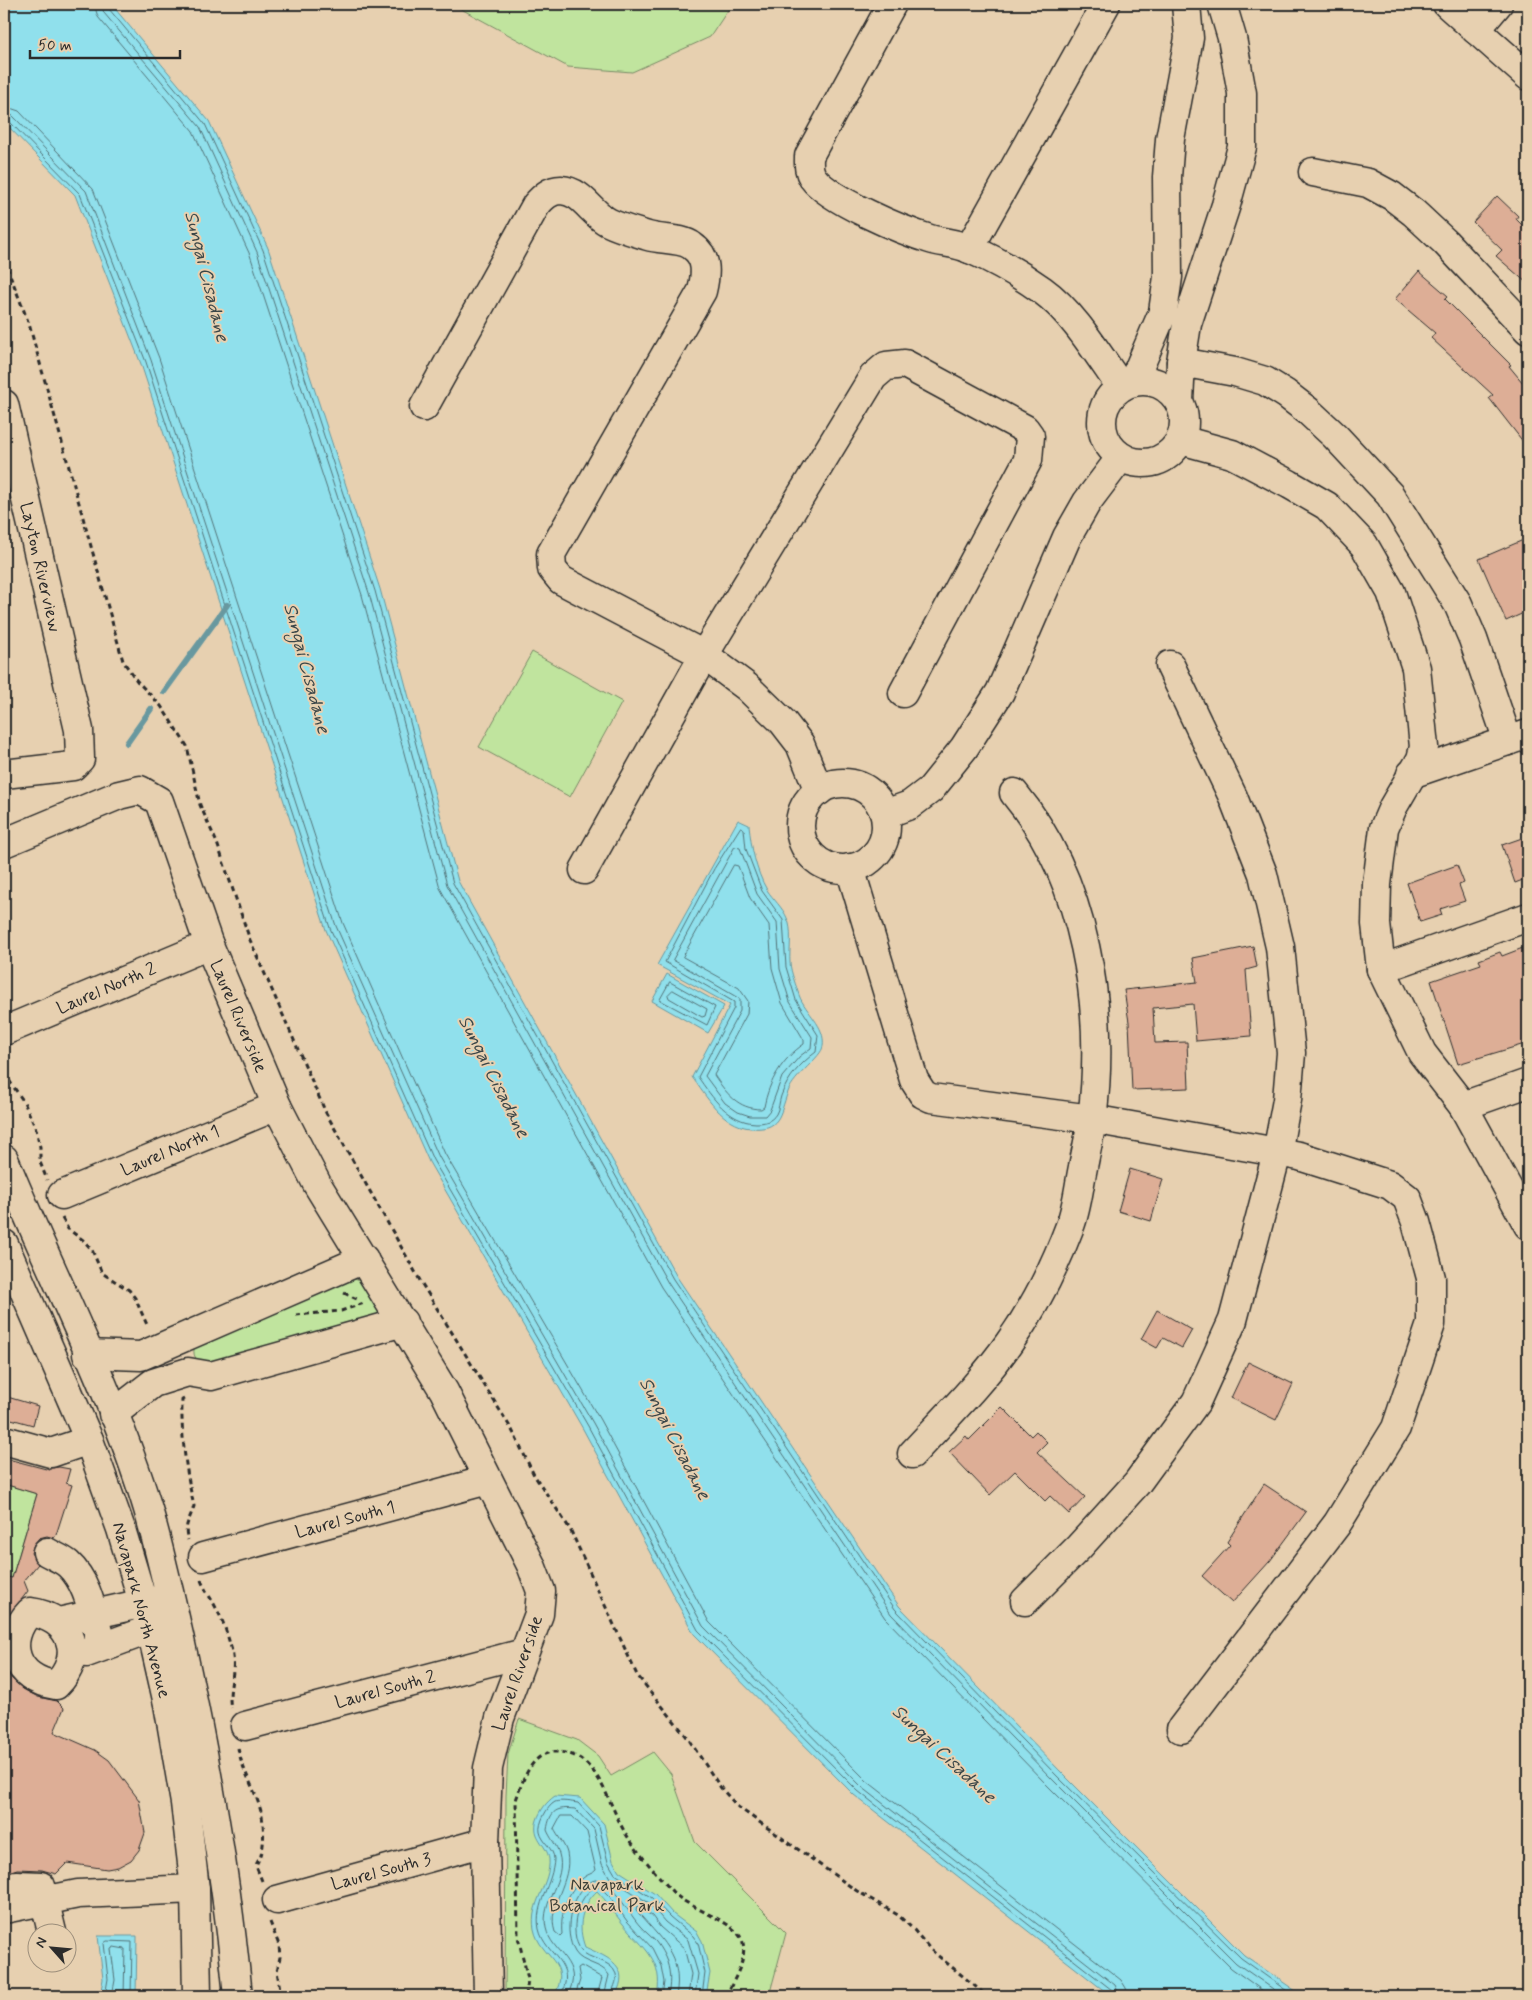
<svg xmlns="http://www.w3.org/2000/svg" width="1532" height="2000" font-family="Mynerve,sans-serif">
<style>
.green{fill:#c0e49e;stroke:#768864}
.water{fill:#90e0ec;stroke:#68989f}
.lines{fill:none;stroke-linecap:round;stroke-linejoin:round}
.shore{stroke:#537378;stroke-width:1}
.stream{stroke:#68989f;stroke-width:6}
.building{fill:#ddae96;stroke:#2b2b2b}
.minor-casing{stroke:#2b2b2b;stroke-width:31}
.path{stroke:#2b2b2b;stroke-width:3;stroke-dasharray:5 4;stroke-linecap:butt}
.minor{stroke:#e7d0b0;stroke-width:28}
.labels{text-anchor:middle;stroke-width:4;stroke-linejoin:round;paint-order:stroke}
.street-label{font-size:18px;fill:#2b2b2b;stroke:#e7d0b0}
.park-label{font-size:18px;fill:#3a3e36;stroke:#e7d0b0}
.water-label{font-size:19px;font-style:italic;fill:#3a4648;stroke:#e7d0b0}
</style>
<rect width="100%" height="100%" fill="#e7d0b0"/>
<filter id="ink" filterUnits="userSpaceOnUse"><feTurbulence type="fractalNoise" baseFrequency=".02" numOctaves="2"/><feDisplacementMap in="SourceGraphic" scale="10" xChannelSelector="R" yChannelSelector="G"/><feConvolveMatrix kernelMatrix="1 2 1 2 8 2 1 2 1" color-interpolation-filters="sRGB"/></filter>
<g filter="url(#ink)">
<g class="green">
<polygon points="452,4 732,4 710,37 632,72 568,67"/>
<polygon points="532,652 622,702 570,797 479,747"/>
<path d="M349,1278C367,1280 372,1292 381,1307L378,1315L370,1320L206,1365C197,1361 193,1358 194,1348Z"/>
<polygon points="4,1484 37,1494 12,1578 4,1576"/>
<polygon points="519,1719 577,1740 598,1756 611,1776 653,1752 671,1774 695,1842 786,1933 769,1996 505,1996 506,1796 508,1754"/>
</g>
<g class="water">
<polygon points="4,4 111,4 209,121 268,248 380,589 458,881 677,1277 899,1606 1061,1772 1244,1955 1303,1996 1111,1996 854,1795 694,1634 583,1429 429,1162 326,930 141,364 75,195 4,122"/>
<path d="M738,820L749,825C751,847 756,871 767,890C773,899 783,908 787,918C793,929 789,950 790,963C791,973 796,985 799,995C805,1012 826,1026 823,1046C822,1057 794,1075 788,1092C779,1115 781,1131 750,1128C722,1125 706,1096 692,1077L730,1005L657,965Z"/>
<polygon points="667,974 724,1006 708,1033 652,1001"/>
<path d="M555,1796L580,1798L604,1824L613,1861L619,1871L655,1894L673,1914L697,1932L702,1941L710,1973L706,1996H657C664,1960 644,1949 623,1924C614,1913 607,1901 597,1891C581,1906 577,1926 585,1947C609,1958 632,1966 615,1996H554C573,1962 540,1958 534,1929C529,1903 551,1884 549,1859C547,1844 531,1838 537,1820C540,1811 546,1802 555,1796Z"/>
<polygon points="98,1936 137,1936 136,1996 100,1996 103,1979"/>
</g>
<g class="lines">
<g class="shore">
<polyline points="94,4 98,17 193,131 250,255 362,595 440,888 661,1287 885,1618 1047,1785 1231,1968 1270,1996"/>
<polyline points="101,4 104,13 200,127 257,252 369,593 447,885 668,1283 891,1614 1053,1780 1236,1963 1283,1996"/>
<polyline points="108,4 109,9 205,124 263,250 375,591 453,883 673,1279 895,1609 1057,1776 1241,1958 1294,1996"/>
<polyline points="4,106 19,111 93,189 159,358 343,923 445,1154 600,1420 709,1622 867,1781 1121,1980 1126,1988 1128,1996"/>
<polyline points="4,113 13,116 86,191 151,360 336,926 439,1157 593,1423 703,1626 862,1787 1115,1985 1120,1996"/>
<polyline points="4,119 9,121 80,194 146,362 330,928 433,1160 588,1426 698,1630 858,1791 1112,1990 1114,1996"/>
<path d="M741,827L744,829L746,849L762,891L783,920L786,967L796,1000L818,1035L816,1052C800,1064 788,1077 781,1096C779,1102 779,1109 776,1114C771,1122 764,1123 756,1123C728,1122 712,1097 698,1077L734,1008V1002L665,962L714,869Z"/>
<polygon points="735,847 740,848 757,894 777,922 780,969 790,1002 812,1037 811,1048 800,1056 782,1077 770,1110 765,1116 750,1116 738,1112 725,1103 705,1076 740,1011 740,999 673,960"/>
<path d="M734,865L738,866L750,898L769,925L772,968L782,1003L804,1040V1044C782,1059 769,1081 764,1107L761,1109C738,1109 726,1093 714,1075L747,1014L748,1001L739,988L683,957Z"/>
<polygon points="670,982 715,1007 707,1025 660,1000"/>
<polygon points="673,990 707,1009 705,1016 702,1017 669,998 668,995"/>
<path d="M561,1816H572L587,1832L596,1870C593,1874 587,1874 583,1878C567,1892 560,1913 562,1934L560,1936L555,1932C546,1904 573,1882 567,1853C565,1845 558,1837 554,1829Z"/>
<polyline points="105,1996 108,1979 104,1943 107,1941 132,1942 131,1996"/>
<polyline points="112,1996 115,1980 111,1949 114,1947 125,1949 124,1996"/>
<path d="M560,1996C579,1963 545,1956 539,1929C534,1904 553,1884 554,1859C554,1849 542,1842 540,1832C538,1824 547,1806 555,1802C561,1800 571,1802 578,1803L599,1826L608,1862L615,1874L652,1898L670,1917L693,1936L698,1943L705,1973L702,1996"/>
<path d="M567,1996C586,1963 551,1953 546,1928C540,1901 567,1880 559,1854C557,1845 550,1838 547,1830C550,1810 557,1807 575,1809L594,1829L602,1864L610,1878L649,1903L665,1922L688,1940L698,1974L695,1996"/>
<polyline points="575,1996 580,1980 578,1968 581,1966 602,1978 597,1996"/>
<path d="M604,1996L609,1975C602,1963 582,1964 575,1952C563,1931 570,1901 586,1885C590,1882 594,1879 600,1880C613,1884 630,1915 640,1926C645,1932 651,1936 656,1942C660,1947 665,1956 667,1962C671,1974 670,1985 668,1996"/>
<path d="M611,1996C612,1989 618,1982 616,1974C611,1959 588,1960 581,1950C568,1932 577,1896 596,1886L600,1887L610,1897L627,1921L652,1948L661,1966L664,1982L662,1996"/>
<path d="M676,1996C684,1955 659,1938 636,1910L637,1906L652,1916L660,1927L684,1948L691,1974L688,1996"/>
</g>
<g class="stream">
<polyline points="164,692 227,605"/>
<polyline points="127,743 151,709"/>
</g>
</g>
<g class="building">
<polygon points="1497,196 1518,216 1516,219 1528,231 1528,284 1496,256 1502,250 1473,222"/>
<polygon points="1419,271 1448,296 1445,299 1511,365 1509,366 1528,389 1528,448 1489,398 1493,395 1431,338 1435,333 1395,299"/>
<polygon points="1528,538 1528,611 1506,621 1479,559"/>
<polygon points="1522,838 1528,856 1528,878 1515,883 1502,845"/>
<polygon points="1457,865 1464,883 1459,885 1465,901 1440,909 1442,915 1420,922 1407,883"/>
<polygon points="1253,946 1257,967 1246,970 1251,1036 1196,1041 1193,1004 1153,1008 1155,1043 1187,1042 1189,1088 1132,1090 1129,1022 1124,990 1197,982 1193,958"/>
<polygon points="1528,946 1528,1043 1458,1064 1431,981 1481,964 1479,960 1500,952 1502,956"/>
<polygon points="1130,1169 1163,1179 1151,1221 1118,1211"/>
<polygon points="1157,1310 1192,1330 1182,1348 1163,1338 1157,1348 1141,1339"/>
<polygon points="1248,1362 1293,1384 1276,1420 1231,1398"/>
<polygon points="4,1396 38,1406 33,1425 4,1417"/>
<polygon points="1002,1407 1031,1436 1036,1431 1047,1442 1037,1452 1085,1497 1069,1514 1050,1496 1045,1501 1015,1471 990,1495 949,1452 966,1436 969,1440"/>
<polygon points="4,1458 50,1470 50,1468 59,1467 70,1469 66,1483 72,1485 56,1535 54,1538 47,1536 39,1538 34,1544 31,1553 38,1564 24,1581 28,1591 4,1622 4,1576 12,1578 37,1494 4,1484"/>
<polygon points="1264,1484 1306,1512 1270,1561 1232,1603 1202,1576 1230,1545 1227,1542"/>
<polygon points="4,1666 11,1678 23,1689 38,1697 57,1701 64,1708 54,1732 95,1750 109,1760 139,1800 145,1833 139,1850 131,1860 118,1867 107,1869 67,1863 56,1874 42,1870 17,1869 4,1874"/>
</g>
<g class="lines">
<g class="minor-casing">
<g id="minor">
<path d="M892,4L809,156C809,165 808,170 813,178C829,200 903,231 930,239C943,243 957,243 970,249C995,260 1020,274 1042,290C1073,312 1099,356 1121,387"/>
<polyline points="1447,4 1528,76"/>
<polyline points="1476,30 1498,4"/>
<polyline points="1313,172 1368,183 1392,196 1414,213 1445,242 1528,330"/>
<polyline points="969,249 1106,4"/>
<polyline points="1181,362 1235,372 1265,381 1286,394 1308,411 1335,436 1390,495 1458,604 1473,639 1508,741"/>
<circle cx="1143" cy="422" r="41"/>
<polyline points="1133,382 1163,312 1168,277 1167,177 1170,139 1189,38 1186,4"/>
<polyline points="1179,401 1181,362 1187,324 1226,205 1242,147 1242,93 1232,38 1222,4"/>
<polyline points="4,404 79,730 80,759 73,766 4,774"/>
<path d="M424,407L536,205C543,197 550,190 561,190C582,191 591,213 608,222C620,228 635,232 648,236C661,240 682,238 692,246C708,257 706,274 702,291L551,554L552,569L561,580L704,655L747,687L783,722L800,744L819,791"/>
<polyline points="1181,440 1232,454 1289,484 1327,506 1364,545 1391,592 1416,668 1424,747 1421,759 1393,807 1384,828 1377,884 1376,924 1381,969 1422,1053 1463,1106 1528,1225"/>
<polyline points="1411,774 1528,734"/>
<circle cx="843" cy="826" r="43"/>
<polyline points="885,814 910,805 931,789 964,748 1000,692 1067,537 1087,502 1121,457"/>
<polyline points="4,843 119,795 140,790 159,801 209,945 277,1106 317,1184 444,1391 531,1565 541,1591 539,1614 500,1718 488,1768 485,1842 488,1996"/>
<polyline points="850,868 914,1080 923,1094 931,1098 1092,1119 1299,1156 1390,1185 1407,1198 1416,1222 1431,1278 1431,1324 1396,1428 1337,1524 1181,1729"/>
<polyline points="584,870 704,655 873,377 886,366 905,364 1025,429 1030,436 1028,460 903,693"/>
<polyline points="1381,969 1528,917"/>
<polyline points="4,1031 209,945"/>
<polyline points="1463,1106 1528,1083"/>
<path d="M4,1159C51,1274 112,1390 148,1509C162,1558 173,1608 184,1658C208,1770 227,1882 238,1996"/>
<polyline points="62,1195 277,1106"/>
<polyline points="4,1244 89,1440 121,1529 151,1629 168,1704 185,1803 195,1889 197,1996"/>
<polyline points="87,1354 141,1356 364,1259"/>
<polyline points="113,1414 153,1383 188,1372 211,1376 403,1322"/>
<polyline points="4,1440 51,1453 89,1440"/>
<path d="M912,1454C945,1418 981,1383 1009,1343C1034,1308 1055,1266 1070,1226C1077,1208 1079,1186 1083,1167C1086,1151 1090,1135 1092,1119C1106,1009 1086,880 1014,793"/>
<path d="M47,1552C54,1556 62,1559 68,1564C90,1584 93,1618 102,1646"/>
<polyline points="203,1557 488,1480"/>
<polyline points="1025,1601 1079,1547 1137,1483 1196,1402 1233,1320 1277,1153 1287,1100 1291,1053 1280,947 1263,874 1233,797 1170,665"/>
<path d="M30,1612C71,1617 86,1656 56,1685C15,1680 2,1641 30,1612Z"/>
<polyline points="59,1622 162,1599"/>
<polyline points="86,1653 151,1629"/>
<polyline points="245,1726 524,1653"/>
<polyline points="4,1891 16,1885 41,1886 52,1932"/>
<polyline points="277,1900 485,1842"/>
<polyline points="4,1909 78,1894 195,1889"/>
</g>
</g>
<g class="path">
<polyline points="4,259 29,324 123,661 137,681 161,706 187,746 200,805 217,843 250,940 326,1113 422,1284 512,1430 534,1475 570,1529 637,1675 687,1737 721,1788 738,1807 857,1891 898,1915 914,1930 931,1950 987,1996"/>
<polyline points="4,1073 24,1102 36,1129 40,1147 40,1162 47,1180"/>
<polyline points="62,1218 68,1229 83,1240 92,1250 102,1273 129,1290 135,1298 148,1327"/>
<polyline points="344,1293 359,1300"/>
<polyline points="296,1315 341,1311 364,1303"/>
<path d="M184,1399L182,1400C181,1436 186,1472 194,1506C190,1520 183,1525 188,1540"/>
<path d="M201,1580C205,1591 212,1599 217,1610C224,1622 228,1637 232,1651C237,1671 227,1689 231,1708"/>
<path d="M238,1748C242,1770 254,1787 260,1808C264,1821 265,1842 261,1855C260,1859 257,1861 256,1866L262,1881"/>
<polyline points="270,1922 279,1945 280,1957 277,1971 281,1996"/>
<path d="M526,1996L528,1979L518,1937L516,1800C522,1783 530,1754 553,1752C602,1750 607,1809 630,1840C642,1858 657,1874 671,1890C687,1910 738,1920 743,1943C747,1960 733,1981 726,1996"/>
</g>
<use href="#minor" class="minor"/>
</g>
</g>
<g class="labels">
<g class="street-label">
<text transform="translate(41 567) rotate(77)" y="6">Layton Riverview</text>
<text transform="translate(106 988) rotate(-23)" y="6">Laurel North 2</text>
<text transform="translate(239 1016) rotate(67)" y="6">Laurel Riverside</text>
<text transform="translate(170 1150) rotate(-23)" y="6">Laurel North 1</text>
<text transform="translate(345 1519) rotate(-15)" y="6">Laurel South 1</text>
<text transform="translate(142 1610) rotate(75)" y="6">Navapark North Avenue</text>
<text transform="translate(517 1673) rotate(-71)" y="6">Laurel Riverside</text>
<text transform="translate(385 1689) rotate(-15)" y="6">Laurel South 2</text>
<text transform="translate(381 1871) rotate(-15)" y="6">Laurel South 3</text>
</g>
<g class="park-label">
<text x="607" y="1890">Navapark<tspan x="607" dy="21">Botanical Park</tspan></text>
</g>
<g class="water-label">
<text transform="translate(208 276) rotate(76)" y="7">Sungai Cisadane</text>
<text transform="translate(308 668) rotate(75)" y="7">Sungai Cisadane</text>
<text transform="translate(495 1076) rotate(63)" y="7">Sungai Cisadane</text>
<text transform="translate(676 1438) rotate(63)" y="7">Sungai Cisadane</text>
<text transform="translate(945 1753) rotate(43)" y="7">Sungai Cisadane</text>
</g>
</g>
<rect width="1532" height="2000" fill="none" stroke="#e7d0b0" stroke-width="20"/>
<rect x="10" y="10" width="1512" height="1980" fill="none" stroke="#2b2b2b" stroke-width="2" filter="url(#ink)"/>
<g transform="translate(52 1948) rotate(297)"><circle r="24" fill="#e7d0b0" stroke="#9c8e7b"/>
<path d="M0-4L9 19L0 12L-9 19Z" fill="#2b2b2b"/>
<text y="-8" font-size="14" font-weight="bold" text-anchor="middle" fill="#2b2b2b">N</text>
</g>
<path d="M30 50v8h150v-8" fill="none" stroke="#2b2b2b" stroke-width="2.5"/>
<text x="38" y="50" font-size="15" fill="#2b2b2b" stroke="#e7d0b0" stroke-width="4" paint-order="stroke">50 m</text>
</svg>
